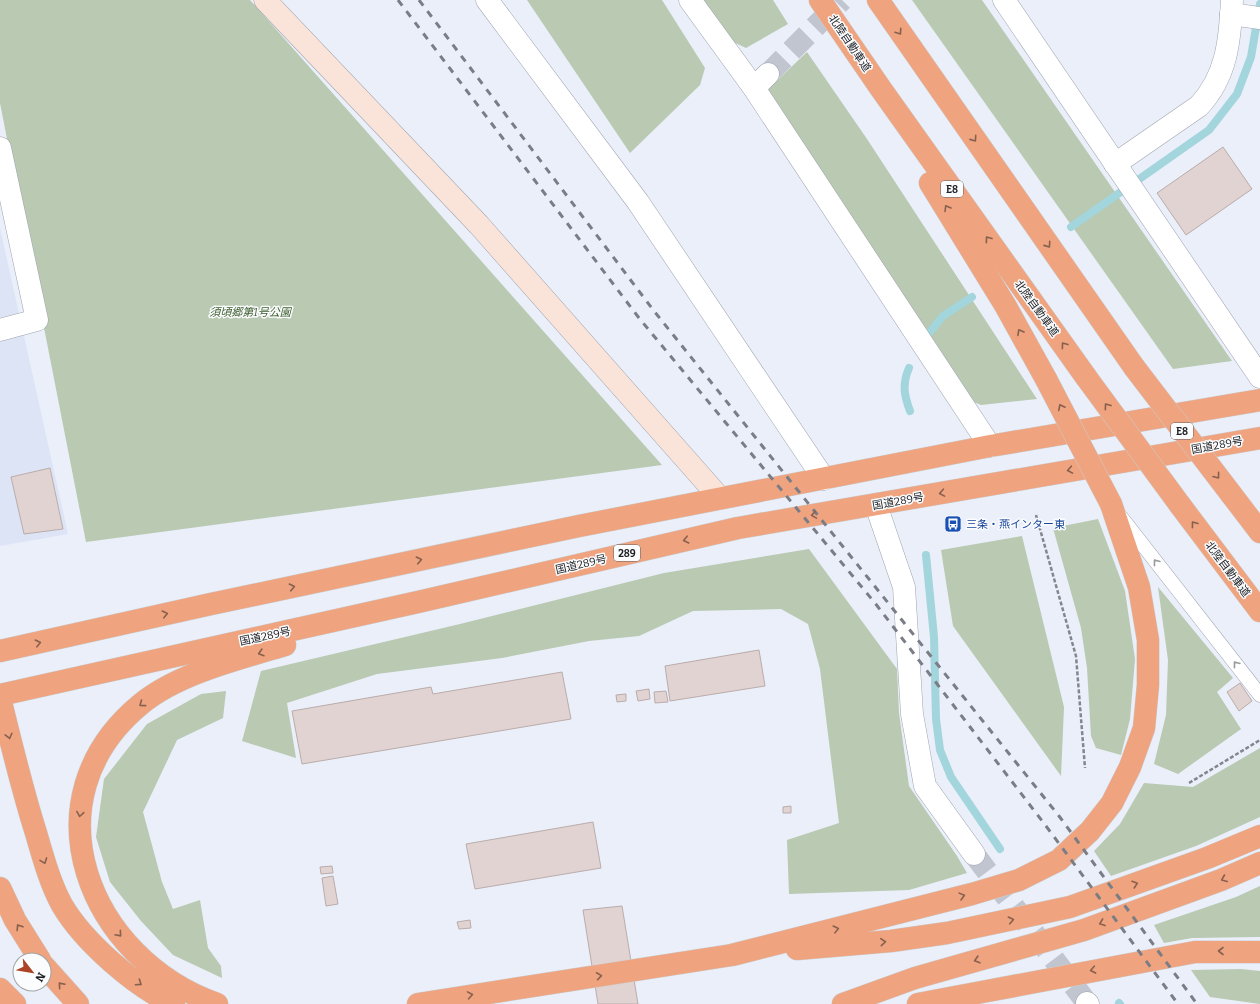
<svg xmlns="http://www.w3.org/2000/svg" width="1260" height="1004" font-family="Bitter,'Noto Sans JP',serif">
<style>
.built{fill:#dce4f6}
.green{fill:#b9c9b2}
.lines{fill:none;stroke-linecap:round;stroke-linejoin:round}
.stream{stroke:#a3d5dd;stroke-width:8}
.building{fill:#e1d3d1;stroke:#baacaa}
.street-tunnel{stroke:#c1c5cf;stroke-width:22;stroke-dasharray:22 11;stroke-linecap:butt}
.lane-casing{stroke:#9fa4af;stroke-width:15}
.street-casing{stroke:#9fa4af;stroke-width:23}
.secondary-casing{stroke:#9fa4af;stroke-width:23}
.highway-casing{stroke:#cdcecf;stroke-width:23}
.path{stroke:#83868e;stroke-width:2.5;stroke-dasharray:4 2;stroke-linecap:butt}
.lane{stroke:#fff;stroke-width:14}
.street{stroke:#fff;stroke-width:22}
.secondary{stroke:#fae3d8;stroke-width:22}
.highway{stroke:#efa37e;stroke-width:22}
.rail{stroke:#7a7d85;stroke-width:3;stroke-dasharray:7 7;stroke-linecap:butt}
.highway-bridge-casing{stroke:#cdcecf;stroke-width:23;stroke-linecap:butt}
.highway-bridge{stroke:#efa37e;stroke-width:22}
.oneway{stroke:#866150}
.oneway2{stroke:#999a9c}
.labels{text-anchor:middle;stroke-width:3;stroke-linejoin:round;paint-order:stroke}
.shield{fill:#fbfcfe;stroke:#606165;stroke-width:1}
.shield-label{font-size:10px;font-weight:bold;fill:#1d1f23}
.street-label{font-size:11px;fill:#1d1f23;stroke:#fbfcfe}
.park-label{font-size:11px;font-style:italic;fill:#3d5d2c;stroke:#fbfcfe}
.transit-label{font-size:11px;fill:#164399;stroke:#fbfcfe;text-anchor:start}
</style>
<rect width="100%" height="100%" fill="#eaeffa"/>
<polygon class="built" points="0,228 68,534 0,546"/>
<g class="green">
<polygon points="0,0 250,0 662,465 86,542 0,103"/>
<polygon points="527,0 662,0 705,68 700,85 630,153"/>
<polygon points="699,0 773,0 788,24 746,48 727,39"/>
<polygon points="912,0 982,0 1232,361 1173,369"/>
<polygon points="807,52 867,139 1037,399 981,405 964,398 935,343 765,92"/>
<polygon points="1098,519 1125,591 1135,659 1130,719 1121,755 1096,748 1091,736 1087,668 1081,628 1053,528"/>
<polygon points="1022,536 1064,707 1061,776 953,626 941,550"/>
<polygon points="809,549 897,669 899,713 909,786 957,856 967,873 909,890 789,894 787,840 839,823 820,669 808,624 781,609 693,611 639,636 589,641 502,658 377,674 287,703 296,758 242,741 261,671 460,624 664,573"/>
<polygon points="1158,587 1233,678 1217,692 1241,729 1178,774 1154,764 1166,715 1168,660"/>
<polygon points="226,691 223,718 177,740 143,812 162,882 173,909 200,900 208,948 221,966 222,978 173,955 141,921 110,882 96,837 104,779 147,724 201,694"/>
<polygon points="1260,748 1260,817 1196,846 1111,876 1094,851 1120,824 1144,783 1193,787"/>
<polygon points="1260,886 1260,937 1192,938 1164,943 1154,925 1236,897"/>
<polygon points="1241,969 1260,971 1260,1004 1210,997 1191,970"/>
</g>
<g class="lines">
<g class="stream">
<polyline points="1071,227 1209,130 1237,94 1251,57 1260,4"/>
<polyline points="929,333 943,316 972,297"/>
<path d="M909,368C902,384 904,395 910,411"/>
<polyline points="926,555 934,637 936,719 940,750 951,777 1000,849"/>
<polyline points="1119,1003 1120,1004"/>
</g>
</g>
<g class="building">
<polygon points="1223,147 1252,189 1186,235 1157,193"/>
<polygon points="50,468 63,529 24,534 11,477"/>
<polygon points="759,650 765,686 670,701 665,666"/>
<polygon points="562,672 571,719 302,764 292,711 431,687 433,694"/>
<polygon points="1240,683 1252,701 1239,711 1227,692"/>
<polygon points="649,689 650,699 638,701 636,691"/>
<polygon points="666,691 668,702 655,703 654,692"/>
<polygon points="626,694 626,701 617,702 616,695"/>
<polygon points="791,806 791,813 783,813 783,807"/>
<polygon points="593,822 601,868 475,889 466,844"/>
<polygon points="332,866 333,873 321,874 320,867"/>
<polygon points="333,876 338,904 326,906 322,878"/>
<polygon points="622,906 638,1004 598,1004 583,910"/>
<polygon points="470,920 471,928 459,929 457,922"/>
</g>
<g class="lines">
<g class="street-tunnel">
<polyline points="768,74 842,0"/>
<polyline points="974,854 1087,1003"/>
</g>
<g class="lane-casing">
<polyline id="lane" points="1121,517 1260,695"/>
</g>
<g class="street-casing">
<g id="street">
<polyline points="487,0 638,202 824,479"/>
<polyline points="690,0 754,88 990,446"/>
<polyline points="1004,0 1260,377"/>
<polyline points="1231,14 1260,18"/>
<polyline points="754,88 768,74"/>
<polyline points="0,148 37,320 0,330"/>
<path d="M1115,164L1199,106C1227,76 1230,40 1232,0"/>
<polyline points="876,505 904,587 912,714 925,786 974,854"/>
<polyline points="1087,1003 1088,1004"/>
</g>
</g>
<g class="secondary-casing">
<polyline id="secondary" points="265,0 479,225 720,498"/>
</g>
<g class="highway-casing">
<g id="highway">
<polyline points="820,0 881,89 1086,377"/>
<polyline points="878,0 1134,367"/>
<polyline points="930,183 1005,305 1046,379"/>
<polyline points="1231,494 1260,532"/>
<polyline points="1180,505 1260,611"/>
<polyline points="0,651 211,604 579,526 990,446 1260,400"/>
<polyline points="0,695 418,602 738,528 1260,438"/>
<path d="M0,698C11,743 22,789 36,833C43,857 50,883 62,905C83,941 136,988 174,1004"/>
<polyline points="0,888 15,920 40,960"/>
<polyline points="797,949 891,941 947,933 1070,907 1207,858 1260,836"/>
<polyline points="44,966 78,1004"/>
<polyline points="0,989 15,1004"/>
<path d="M217,1004C89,959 24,800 141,704C179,673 239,659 285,645"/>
<polyline points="418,1004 732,955 972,894 1019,880 1059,860 1090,831 1112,803 1130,767 1144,728 1148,685 1148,640 1139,587 1111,504"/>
<polyline points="843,1004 915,978 1084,930 1221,880 1260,863"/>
<polyline points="918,1004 1195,952 1260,952"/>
</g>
</g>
<g class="path">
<polyline points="1036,515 1076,656 1085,768"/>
<polyline points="1189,783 1260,740"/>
</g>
<use href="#lane" class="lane"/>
<use href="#street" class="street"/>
<use href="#secondary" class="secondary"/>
<use href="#highway" class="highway"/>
<g class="rail">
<polyline points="398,0 639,318 875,603 1046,826 1178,1004"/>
<polyline points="419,0 654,311 1059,816 1197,1004"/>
</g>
<g class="highway-bridge-casing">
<g id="highway-bridge">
<polyline points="1134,367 1231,494"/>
<polyline points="1086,377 1180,505"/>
<polyline points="1046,379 1111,504"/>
</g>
</g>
<use href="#highway-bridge" class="highway-bridge"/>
</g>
<defs><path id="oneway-chevron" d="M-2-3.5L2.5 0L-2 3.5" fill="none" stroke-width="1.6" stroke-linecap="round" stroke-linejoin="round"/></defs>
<g class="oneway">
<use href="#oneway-chevron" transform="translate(899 32) rotate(56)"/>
<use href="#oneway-chevron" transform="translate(974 139) rotate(55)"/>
<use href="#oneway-chevron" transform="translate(947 208) rotate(-121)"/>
<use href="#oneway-chevron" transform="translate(988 239) rotate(-126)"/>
<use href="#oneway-chevron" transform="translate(1048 245) rotate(55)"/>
<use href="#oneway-chevron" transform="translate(1020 332) rotate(-119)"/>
<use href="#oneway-chevron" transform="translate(1064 345) rotate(-126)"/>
<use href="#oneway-chevron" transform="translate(1107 406) rotate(-126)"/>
<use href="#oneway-chevron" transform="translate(1061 407) rotate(-117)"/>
<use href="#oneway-chevron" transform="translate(1070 470) rotate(170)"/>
<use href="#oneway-chevron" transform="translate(1217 476) rotate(53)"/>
<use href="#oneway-chevron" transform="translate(942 493) rotate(170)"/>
<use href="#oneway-chevron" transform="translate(814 515) rotate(171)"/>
<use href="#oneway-chevron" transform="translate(1194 524) rotate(-127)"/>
<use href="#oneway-chevron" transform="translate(686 540) rotate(167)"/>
<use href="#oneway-chevron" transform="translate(419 560) rotate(-12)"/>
<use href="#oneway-chevron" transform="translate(292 587) rotate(-12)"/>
<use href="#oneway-chevron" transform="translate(165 614) rotate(-13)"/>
<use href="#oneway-chevron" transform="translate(38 643) rotate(-13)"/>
<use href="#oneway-chevron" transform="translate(261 653) rotate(163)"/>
<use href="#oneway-chevron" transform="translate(142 704) rotate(143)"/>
<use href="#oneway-chevron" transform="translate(9 736) rotate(76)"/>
<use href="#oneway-chevron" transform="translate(80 814) rotate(99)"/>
<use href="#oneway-chevron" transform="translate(44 861) rotate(70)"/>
<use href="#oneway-chevron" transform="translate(1224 879) rotate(157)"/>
<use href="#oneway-chevron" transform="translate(1135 884) rotate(-19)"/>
<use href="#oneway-chevron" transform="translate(962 896) rotate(-15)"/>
<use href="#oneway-chevron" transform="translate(1011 920) rotate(-12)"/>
<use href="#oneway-chevron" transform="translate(1102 923) rotate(160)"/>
<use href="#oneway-chevron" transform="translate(19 927) rotate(-122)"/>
<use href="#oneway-chevron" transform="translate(836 929) rotate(-14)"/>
<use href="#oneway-chevron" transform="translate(119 934) rotate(49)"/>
<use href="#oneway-chevron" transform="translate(883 942) rotate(-5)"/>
<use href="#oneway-chevron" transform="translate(1221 951) rotate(180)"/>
<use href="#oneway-chevron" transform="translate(977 960) rotate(164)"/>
<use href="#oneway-chevron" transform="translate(1093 970) rotate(169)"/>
<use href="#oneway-chevron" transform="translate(599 976) rotate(-8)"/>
<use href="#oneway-chevron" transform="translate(139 983) rotate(34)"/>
<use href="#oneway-chevron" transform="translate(61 985) rotate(-131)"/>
<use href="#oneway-chevron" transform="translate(470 995) rotate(-10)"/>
</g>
<g class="oneway2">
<use href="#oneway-chevron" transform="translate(1156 562) rotate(-128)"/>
<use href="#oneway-chevron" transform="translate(1236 664) rotate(-128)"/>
</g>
<defs>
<g id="bus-square" transform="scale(0.9)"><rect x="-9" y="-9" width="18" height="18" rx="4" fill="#1a4fb4" stroke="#fbfcfe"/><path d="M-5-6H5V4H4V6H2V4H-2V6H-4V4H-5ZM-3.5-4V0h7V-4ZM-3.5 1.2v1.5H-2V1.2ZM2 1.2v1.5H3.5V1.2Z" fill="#fff"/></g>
</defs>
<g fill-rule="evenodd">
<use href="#bus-square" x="953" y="524"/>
</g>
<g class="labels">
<g class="shield">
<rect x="941" y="181" width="22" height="16" rx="3"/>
<rect x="1171" y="423" width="22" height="16" rx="3"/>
<rect x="614" y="545" width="26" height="16" rx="3"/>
</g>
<g class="shield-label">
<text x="952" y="193">E8</text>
<text x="1182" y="435">E8</text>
<text x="627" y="557">289</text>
</g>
<g class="street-label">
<text transform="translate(850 43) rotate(56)" y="4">北陸自動車道</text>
<text transform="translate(1037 308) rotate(54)" y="4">北陸自動車道</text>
<text transform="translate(1217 445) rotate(-10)" y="4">国道289号</text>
<text transform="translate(898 501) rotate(-10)" y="4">国道289号</text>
<text transform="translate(581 564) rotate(-13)" y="4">国道289号</text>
<text transform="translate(1228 569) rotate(53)" y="4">北陸自動車道</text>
<text transform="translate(265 636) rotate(-12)" y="4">国道289号</text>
</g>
<g class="park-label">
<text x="250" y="316">須頃郷第1号公園</text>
</g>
<g class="transit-label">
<text x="966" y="528">三条・燕インター東</text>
</g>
</g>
<g transform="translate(32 972) rotate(121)"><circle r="19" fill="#fbfcfe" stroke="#a2a4a6"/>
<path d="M0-3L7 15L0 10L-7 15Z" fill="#ac4326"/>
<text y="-6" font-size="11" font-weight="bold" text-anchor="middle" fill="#1d1f23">N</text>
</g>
</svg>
